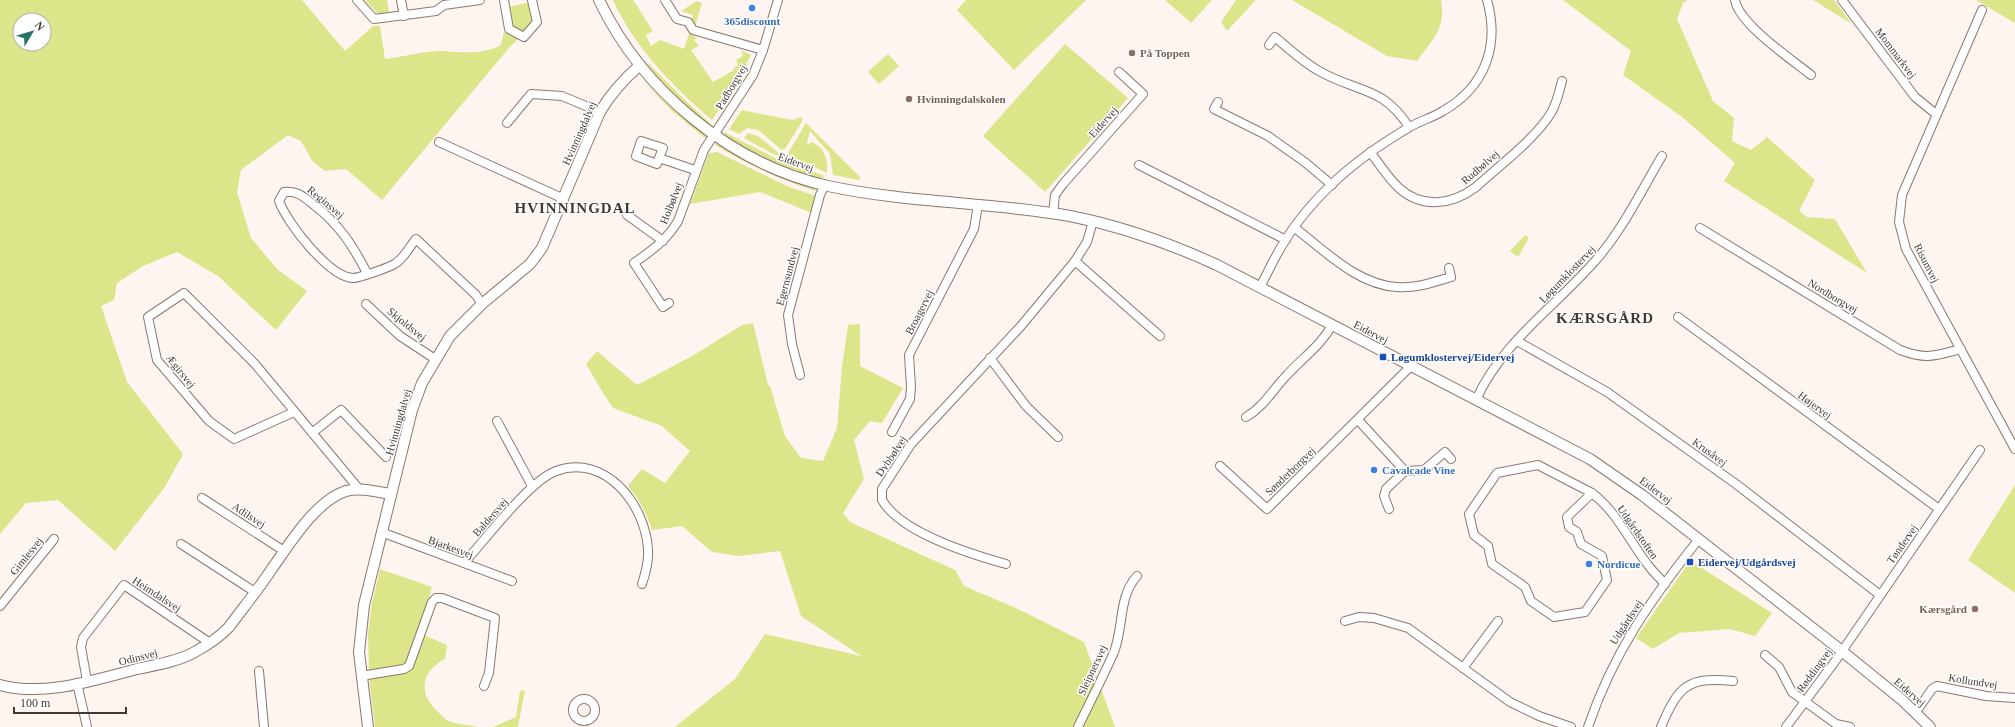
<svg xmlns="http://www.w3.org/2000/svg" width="2015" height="727" font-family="'Times New Roman',serif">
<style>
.green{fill:#dde58a;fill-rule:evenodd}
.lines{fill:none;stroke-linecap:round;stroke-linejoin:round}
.minor-casing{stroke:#8c776e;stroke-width:10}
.tertiary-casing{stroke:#8c776e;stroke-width:12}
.minor{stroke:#fff;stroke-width:8}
.tertiary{stroke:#fff;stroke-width:10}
.shop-dot{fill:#3f7fe0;stroke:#fff;stroke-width:1.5}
.education-dot{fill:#8d6e63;stroke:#fff;stroke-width:1.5}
.transit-dot{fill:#1a4fb4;stroke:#fff;stroke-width:1.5}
.labels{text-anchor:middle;stroke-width:3;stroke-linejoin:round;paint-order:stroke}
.shop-label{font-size:11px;font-weight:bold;fill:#366cbe;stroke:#fff;text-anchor:start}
.education-label{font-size:11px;font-weight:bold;fill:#785e54;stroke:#fff;text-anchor:start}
.street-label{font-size:11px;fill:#423935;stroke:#fff}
.transit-label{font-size:11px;font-weight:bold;fill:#164399;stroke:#fff;text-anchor:start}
.district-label{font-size:15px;font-weight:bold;letter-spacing:1px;fill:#423935;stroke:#fff}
</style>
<rect width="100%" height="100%" fill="#fef4f0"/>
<g class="green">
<path d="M0,0H302L345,51L373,26H380L385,59C402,57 428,50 444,51C462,53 485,54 501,45L504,32L518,39L509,48L382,200L346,169L325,171L313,162L301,141L288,135L241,170L237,192L251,238L277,269L307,291L276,330L218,276L177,252L143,266L117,283L114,300L101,306L127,382L183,454L165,487L115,551L58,500L26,503L0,534ZM20,20H44V44H20Z"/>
<polygon points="365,0 387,0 389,12 378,14"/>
<path d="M613,0H633L653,31L646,35L651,46L660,40L684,49L690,31L693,36L698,38L694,40L699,46L691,50L713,82L734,70V68L738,65L736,60L743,56L741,50L751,55L736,84L712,120C672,86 635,48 613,0Z"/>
<polygon points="966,0 1086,0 1014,70 957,10"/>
<polygon points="1165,0 1212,0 1191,23"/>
<polygon points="1236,0 1256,0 1227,31 1221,22"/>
<path d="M1292,0H1441C1446,29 1433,39 1417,61L1387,56Z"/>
<polygon points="1563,0 1688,0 1683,3 1677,19 1713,101 1734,118 1732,141 1751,150 1767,137 1815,180 1799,211 1807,217 1835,219 1867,273 1724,181 1735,163 1682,117 1623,75 1631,51"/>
<polygon points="1813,0 1834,0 1852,24"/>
<polygon points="1976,0 2015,0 2015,23"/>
<polygon points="697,1 702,3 695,26 691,21 693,15 681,11"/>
<polygon points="530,2 534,21 525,31 521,32 512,27 509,7"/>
<polygon points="1065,44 1128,98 1045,192 983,136"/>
<polygon points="888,54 899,66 879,84 868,72"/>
<path d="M648,63L688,103L711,124C696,121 658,77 647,64Z"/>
<polygon points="642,80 677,113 705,134 706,139 672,111"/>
<polygon points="742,110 792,120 801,117 803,120 785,149 782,150 758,130 747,128 739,134 729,129"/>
<path d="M806,123L861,178L859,180L833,175L830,154L810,131L807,142L808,145L811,142C825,147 828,160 827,173L790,156L788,153Z"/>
<polygon points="724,132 781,161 825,176 820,179 770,161 727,138"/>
<polygon points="748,133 758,136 780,154 792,161 773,154 744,138"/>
<path d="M719,143L814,187L816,191C780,180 747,164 715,145Z"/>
<polygon points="717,152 789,187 816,196 812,213 760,192 690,204 709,153"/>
<polygon points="1525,235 1529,238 1518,257 1510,251"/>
<path d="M753,323L768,385L770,386L785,436L801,458L823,461L837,428L842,367L848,325L860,324V366L903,388L882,423L870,421L854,440L864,479L843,513L850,522L955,570L964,586L1018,609L1084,642L1115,727H675L735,679L765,634L861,656L801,616L780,551L739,556L712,552L682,526L652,530C646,513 640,500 628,486L642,469L665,483L690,451L662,426L613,408L603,393L586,364L597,351L637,385L694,355L742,325Z"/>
<polygon points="2015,485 2015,593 1968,560"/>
<polygon points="1694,563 1772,613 1755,636 1730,629 1679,633 1653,649 1636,638 1688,564 1692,567"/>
<polygon points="380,569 432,587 413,650 405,664 369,671 368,633 372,603"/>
<path d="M424,635L447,645L445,659C421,671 418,693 437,711C441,714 445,720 449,721C457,725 468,724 477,727H375L369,678L406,671Z"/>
<polygon points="525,690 518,727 493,727 516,717 520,691"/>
</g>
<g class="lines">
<g class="minor-casing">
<g id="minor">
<polyline points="357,0 374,19 436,11 444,5 480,0"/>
<polyline points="401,0 404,16"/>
<polyline points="504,0 509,29 524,37 537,22 532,0"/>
<polyline points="665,0 677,19 688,22 693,30 763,50"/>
<path d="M1735,0C1739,24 1791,59 1811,75"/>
<polyline points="1842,0 1915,97 1936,114"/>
<polyline points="1982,10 1902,195 1899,222 1906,249 2015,449"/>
<path d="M1269,45L1275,37C1289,49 1303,62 1319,71C1357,93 1382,85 1409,127"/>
<polyline points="1218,102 1214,109 1268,136 1306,163 1332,185"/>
<polyline points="507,123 531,94 562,96 600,112"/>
<polyline points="439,142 564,199"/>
<path d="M1370,152C1379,163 1388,178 1399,188C1422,209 1452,205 1476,187C1499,166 1535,139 1551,113C1557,103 1559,92 1562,81"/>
<polyline points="659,158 657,164 636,156 641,141 663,148 659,158 695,170"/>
<polyline points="1139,165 1286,240"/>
<polyline points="1053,214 1055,195 1063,184 1143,94 1119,72"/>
<polyline points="627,215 663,241"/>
<path d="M1295,228C1325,251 1358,285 1397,287C1415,289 1434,282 1451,277L1449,268"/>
<path d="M1700,228L1900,350C1927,360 1934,356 1961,349"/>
<polyline points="1075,261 1160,336"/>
<path d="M367,273C353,246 339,224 314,205C304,197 297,190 284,192L279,201C287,223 329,277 353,278C359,278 391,267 396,263C404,258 410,246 416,239L476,295L482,304"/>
<path d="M1260,287C1265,278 1270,267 1275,258C1289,231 1311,204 1332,184C1355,162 1381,144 1408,128C1419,121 1432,118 1443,111C1485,87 1500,46 1487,0"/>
<path d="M669,303L663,307L634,263C651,251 667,240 678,221L704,150L753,75L763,50L778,0"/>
<polyline points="366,304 400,336 435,359"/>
<polyline points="1678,317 1939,509"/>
<polyline points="1517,341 1607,392 1736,484 1880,595"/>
<polyline points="990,358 1026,406 1058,437"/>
<polyline points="800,375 792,344 788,315 820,195 825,185"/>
<path d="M1476,400C1501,343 1556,306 1595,261C1622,231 1641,191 1662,156"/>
<polyline points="294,412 234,439 209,421 157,360 148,317 184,293 255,364 359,489"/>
<path d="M1246,417C1264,407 1273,389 1287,375C1302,358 1321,346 1332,325"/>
<polyline points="1358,420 1405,471 1424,470 1445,452 1451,459"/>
<polyline points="497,421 532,486"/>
<polyline points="892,432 910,399 911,387 909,355 974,229 978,205"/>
<polyline points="312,433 341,410 386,457"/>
<polyline points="1220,466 1267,509 1411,366"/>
<path d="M1592,493L1567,517L1569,527L1577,532L1581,544L1602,556L1607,580L1585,612L1554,617L1531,601L1525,587L1492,564L1488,546L1474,535L1469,514L1497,473L1538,465L1592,493C1617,512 1630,542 1648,565C1653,572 1660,578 1665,584"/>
<polyline points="202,498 284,551"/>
<polyline points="1389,509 1384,496 1386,489 1405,471"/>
<polyline points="381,532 512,581"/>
<polyline points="181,544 255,592"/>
<path d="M464,563C485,540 529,481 556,471C605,453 645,504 648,549C649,561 646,572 642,584"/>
<path d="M1006,564C970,554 901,533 882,500V489L911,444L1021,326L1075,261L1087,242L1093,221"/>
<polyline points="0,606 54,539"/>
<polyline points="1345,621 1359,617 1374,618 1408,628 1510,702 1539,716 1571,727"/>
<polyline points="1765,655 1779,667 1792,692 1836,724 1850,727"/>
<polyline points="1463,668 1498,621"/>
<polyline points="259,671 264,727"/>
<polyline points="361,676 404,669 409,666 432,602 436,598 442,598 495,618 489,673 484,686"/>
<polyline points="87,681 81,647 83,638 124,585 210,643"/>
<polyline points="77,683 87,727"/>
<circle cx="584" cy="710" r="11"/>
<polyline points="1916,712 1932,689 1937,686 1986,696 2015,698"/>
<path d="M1078,727C1090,702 1103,677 1114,652C1124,626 1118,597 1137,576"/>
<path d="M1588,727C1613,653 1651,599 1699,539"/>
<path d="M1661,727C1678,687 1687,676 1733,681"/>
<polyline points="1786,727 1836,660 1980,450"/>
</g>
</g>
<g class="tertiary-casing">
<g id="tertiary">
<path d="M599,0C642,90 730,164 828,186C907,203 990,202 1070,216C1121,226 1169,243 1217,265L1590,459L1642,495L1833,644L1901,699L1930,727"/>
<path d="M0,685C45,697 94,680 137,669C155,665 176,662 193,653C206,646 219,638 229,627C243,608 258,590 271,570C289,545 315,501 346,491C360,487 377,492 391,494"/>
<path d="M368,727L359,652L364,605L412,410L422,383L450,336L482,304L530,264L542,248L600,112C611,93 624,79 640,65"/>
</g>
</g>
<use href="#minor" class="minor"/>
<use href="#tertiary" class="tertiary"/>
</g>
<g class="shop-dot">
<circle cx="752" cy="8" r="4"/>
<circle cx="1374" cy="470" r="4"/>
<circle cx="1589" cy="564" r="4"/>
</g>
<g class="education-dot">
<circle cx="1132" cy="53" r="4"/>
<circle cx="909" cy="99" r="4"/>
<circle cx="1975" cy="609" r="4"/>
</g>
<g class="transit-dot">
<rect x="1379" y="353" width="8" height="8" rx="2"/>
<rect x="1686" y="558" width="8" height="8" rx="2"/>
</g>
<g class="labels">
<g class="shop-label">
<text x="752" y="25" text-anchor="middle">365discount</text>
<text x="1382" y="474">Cavalcade Vine</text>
<text x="1597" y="568">Nordicue</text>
</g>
<g class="education-label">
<text x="1140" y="57">På Toppen</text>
<text x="917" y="103">Hvinningdalskolen</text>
<text x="1967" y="613" text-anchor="end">Kærsgård</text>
</g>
<g class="street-label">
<text transform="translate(1896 53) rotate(53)" y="4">Mommarkvej</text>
<text transform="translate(731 87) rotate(-59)" y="4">Padborgvej</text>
<text transform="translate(1103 122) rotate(-48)" y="4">Eidervej</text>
<text transform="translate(579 133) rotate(-66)" y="4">Hvinningdalvej</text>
<text transform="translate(796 162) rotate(20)" y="4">Eidervej</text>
<text transform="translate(1480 167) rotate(-41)" y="4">Rudbølvej</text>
<text transform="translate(326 202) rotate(40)" y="4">Reginsvej</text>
<text transform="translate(671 203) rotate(-68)" y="4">Holbølvej</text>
<text transform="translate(1927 263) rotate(63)" y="4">Risumvej</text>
<text transform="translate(1567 274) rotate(-46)" y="4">Løgumklostervej</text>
<text transform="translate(787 276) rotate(-75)" y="4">Egernsundvej</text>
<text transform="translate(1833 296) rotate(31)" y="4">Nordborgvej</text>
<text transform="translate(919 312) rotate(-63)" y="4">Broagervej</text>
<text transform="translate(407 324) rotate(39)" y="4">Skjoldsvej</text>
<text transform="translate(1371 332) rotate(28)" y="4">Eidervej</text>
<text transform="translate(181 371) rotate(51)" y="4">Ægirsvej</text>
<text transform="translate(1815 405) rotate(36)" y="4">Højervej</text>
<text transform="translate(398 422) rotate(-74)" y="4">Hvinningdalvej</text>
<text transform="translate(1710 452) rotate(36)" y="4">Krusåvej</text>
<text transform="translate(891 456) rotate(-56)" y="4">Dybbølvej</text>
<text transform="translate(1290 471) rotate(-44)" y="4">Sønderborgvej</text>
<text transform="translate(1656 490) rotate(37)" y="4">Eidervej</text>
<text transform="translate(249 515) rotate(33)" y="4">Adilsvej</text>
<text transform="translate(490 517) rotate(-49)" y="4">Baldersvej</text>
<text transform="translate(1638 532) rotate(55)" y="4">Udgårdstoften</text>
<text transform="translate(1902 544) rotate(-55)" y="4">Tøndervej</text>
<text transform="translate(451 547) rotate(20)" y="4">Bjarkesvej</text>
<text transform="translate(26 556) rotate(-51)" y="4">Gimlesvej</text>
<text transform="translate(157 594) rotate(33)" y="4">Heimdalsvej</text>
<text transform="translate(1626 622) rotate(-57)" y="4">Udgårdsvej</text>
<text transform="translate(138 657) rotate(-14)" y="4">Odinsvej</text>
<text transform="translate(1092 670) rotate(-65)" y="4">Sleipnersvej</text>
<text transform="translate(1814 670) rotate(-54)" y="4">Røddingvej</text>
<text transform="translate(1973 681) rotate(9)" y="4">Kollundvej</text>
<text transform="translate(1910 692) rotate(41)" y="4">Eidervej</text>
</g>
<g class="transit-label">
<text x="1391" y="361">Løgumklostervej/Eidervej</text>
<text x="1698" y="566">Eidervej/Udgårdsvej</text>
</g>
<g class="district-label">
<text x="575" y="213">HVINNINGDAL</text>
<text x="1605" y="323">KÆRSGÅRD</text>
</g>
</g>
<g transform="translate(32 32) rotate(52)"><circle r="19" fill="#ffffff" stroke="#b3b0ae"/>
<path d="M0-3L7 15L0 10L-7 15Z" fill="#2a7268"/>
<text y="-6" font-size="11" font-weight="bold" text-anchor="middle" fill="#423935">N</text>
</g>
<path d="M14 707v6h112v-6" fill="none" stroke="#423935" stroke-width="2"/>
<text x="20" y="707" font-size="12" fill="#423935" stroke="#ffffff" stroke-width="3" paint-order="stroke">100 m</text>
</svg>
